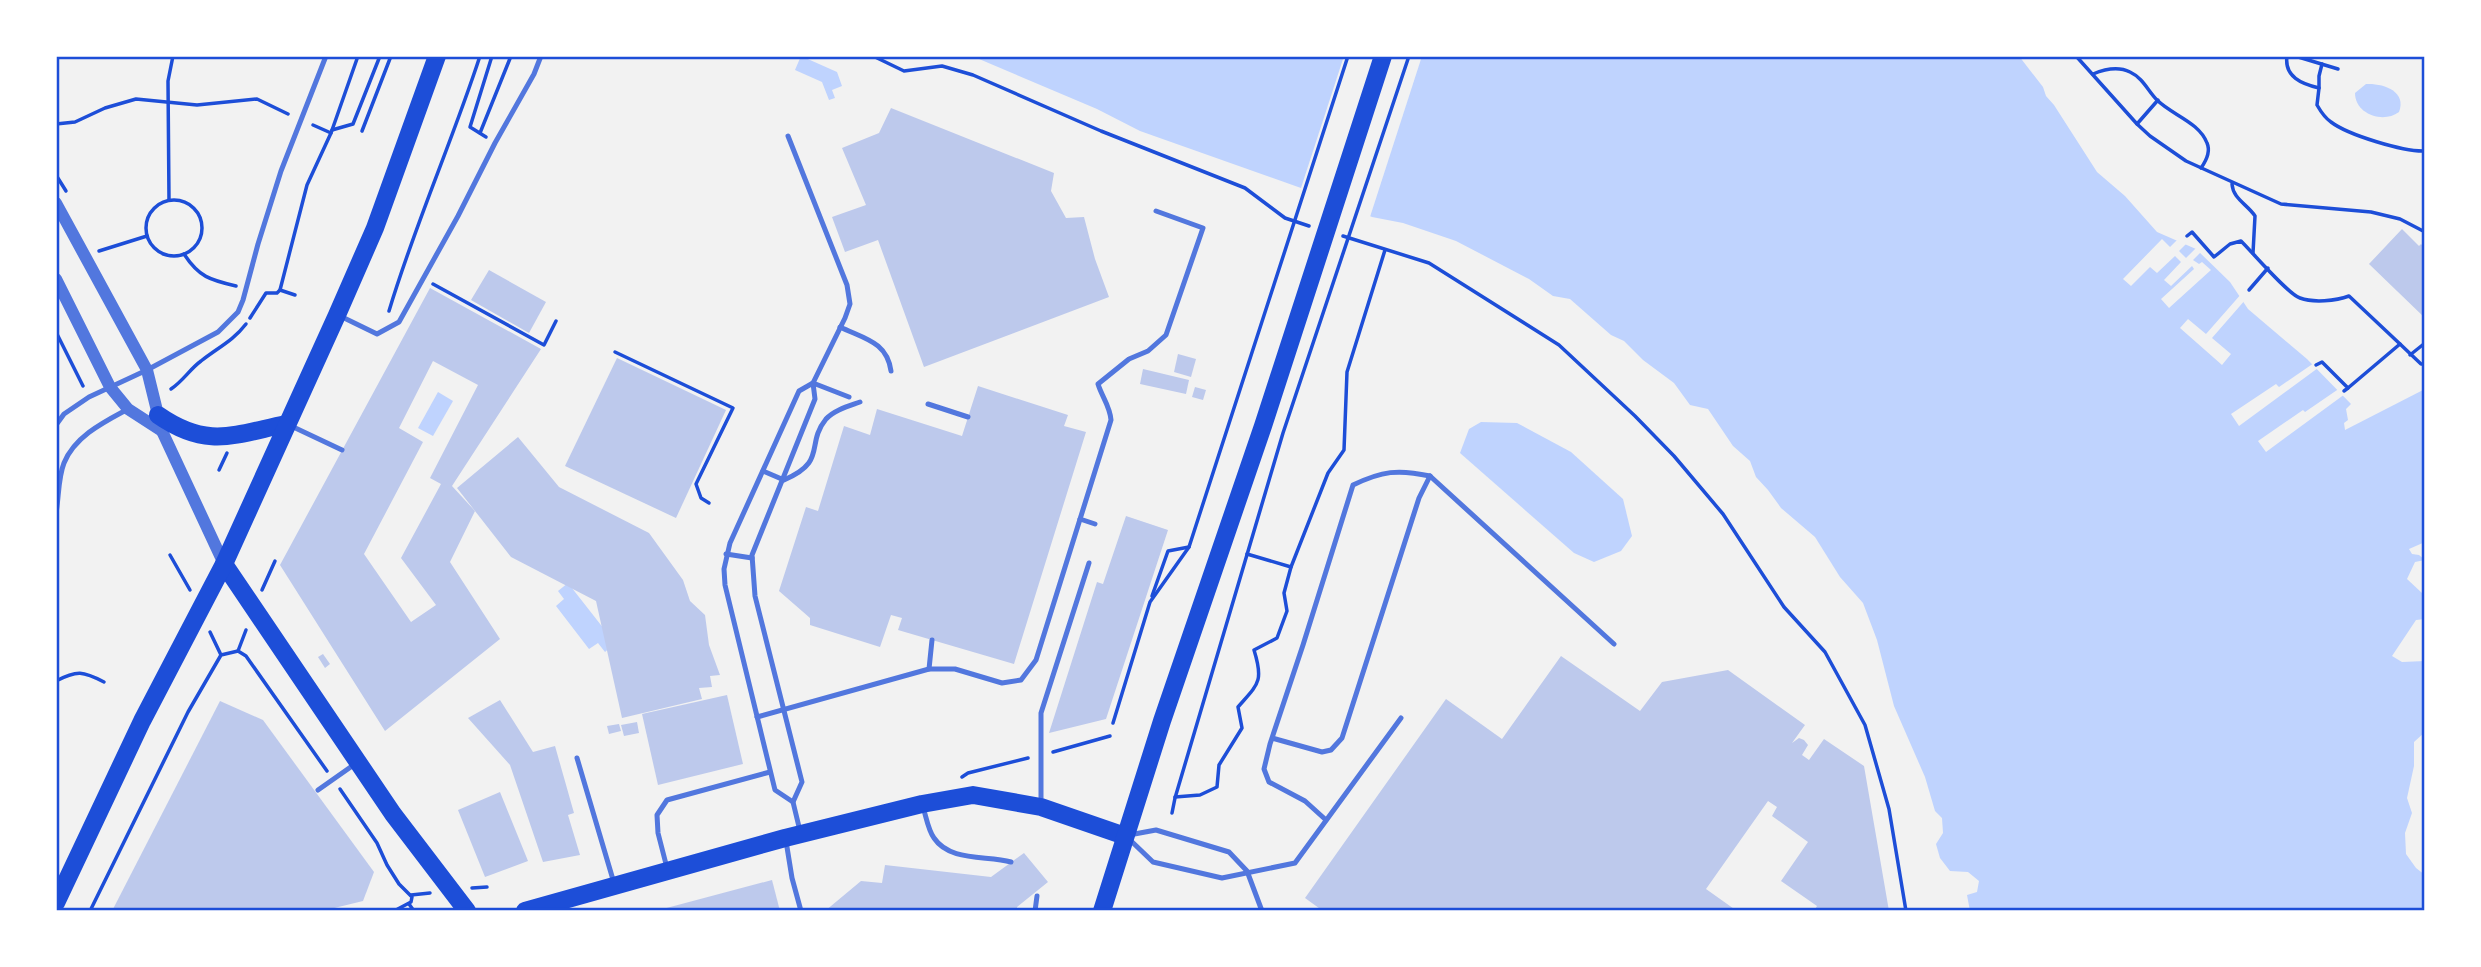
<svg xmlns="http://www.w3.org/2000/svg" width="2481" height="967" font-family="'Fira Sans Condensed',sans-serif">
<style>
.water{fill:#bfd3fe}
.pier{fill:#f2f2f2}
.building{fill:#bdc9ec;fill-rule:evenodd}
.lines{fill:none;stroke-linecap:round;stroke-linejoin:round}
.path{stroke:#1d4ed8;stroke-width:3.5}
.service{stroke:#5277de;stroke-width:5}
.tertiary{stroke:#5277de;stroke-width:12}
.primary{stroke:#1d4ed8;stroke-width:18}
.neatline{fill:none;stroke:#1d4ed8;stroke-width:2.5}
</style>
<rect width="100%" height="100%" fill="#f2f2f2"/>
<g class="water">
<polygon points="801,56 837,72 842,86 832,90 835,98 829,100 822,82 795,70"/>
<polygon points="972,56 2019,56 2043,87 2046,96 2054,105 2097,172 2125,196 2157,232 2196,249 2230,282 2248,309 2307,359 2351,404 2346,409 2348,420 2344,423 2345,430 2425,389 2425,542 2409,549 2412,554 2419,555 2425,560 2415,562 2407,579 2422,593 2425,593 2425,619 2416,620 2392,656 2402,662 2425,661 2425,732 2414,742 2414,766 2407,798 2412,813 2405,833 2406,854 2416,868 2425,875 2425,911 1970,911 1967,895 1977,892 1979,881 1968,872 1950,871 1940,858 1936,844 1943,833 1942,818 1935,811 1925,777 1894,706 1877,640 1863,603 1840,577 1815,537 1781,508 1768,490 1756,477 1750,461 1733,446 1708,409 1690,405 1674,383 1643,360 1624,341 1611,335 1570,299 1553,296 1529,279 1456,241 1403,223 1372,217 1301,188 1140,131 1097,109"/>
<path d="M2366,84C2383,83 2407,91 2399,112C2383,124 2355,114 2355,93Z"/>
<polygon points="438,392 453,401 433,436 418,428"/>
<polygon points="1481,422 1517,423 1571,452 1623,499 1632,536 1621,551 1594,562 1574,553 1460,453 1469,429"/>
<polygon points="568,583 615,643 605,652 598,643 589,649 556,606 564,599 558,591"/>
</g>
<g class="pier">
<polygon points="1344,56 1422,56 1369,220 1300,191"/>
<polygon points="2179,238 2188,242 2179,251 2186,258 2197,247 2201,252 2193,260 2199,264 2202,262 2211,270 2169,308 2161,299 2194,269 2192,266 2171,286 2164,280 2181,262 2175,256 2157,273 2150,267 2131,286 2123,279 2162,239 2170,247"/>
<polygon points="2242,293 2246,299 2212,338 2231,354 2222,365 2180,328 2188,319 2206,334"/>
<polygon points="2314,363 2318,368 2239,426 2231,414 2276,384 2279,387"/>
<polygon points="2340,388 2345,394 2266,452 2258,441 2303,410 2305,412"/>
</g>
<g class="building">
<polygon points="891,108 1054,173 1051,191 1066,218 1084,217 1095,259 1109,297 924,367 878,240 845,252 832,217 866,205 842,148 879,133"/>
<polygon points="2402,229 2419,246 2421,244 2425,248 2425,318 2369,264"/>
<polygon points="489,270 546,302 529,333 471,300"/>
<path d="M430,288L541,349L452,486L475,511L450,562L500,639L385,731L280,565ZM433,361L478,385L430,478L441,484L401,558L436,605L411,622L364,554L423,442L399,428Z"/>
<polygon points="1178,354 1196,359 1191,377 1174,372"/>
<polygon points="617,358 726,410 676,518 565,466"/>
<polygon points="1143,369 1189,380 1186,394 1140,384"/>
<polygon points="978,386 1068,415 1064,426 1086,432 1014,664 898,630 902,618 891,615 880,647 810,625 810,618 779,591 806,507 818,511 844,426 870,435 877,409 962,436"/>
<polygon points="1195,387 1206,390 1203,400 1192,397"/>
<polygon points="518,437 559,487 649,533 683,580 690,601 705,615 709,645 720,675 710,676 712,687 699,688 702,699 622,718 596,601 511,557 457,488"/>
<polygon points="1126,516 1168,530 1106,719 1049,733 1097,582 1103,584"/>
<polygon points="323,654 330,664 325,668 318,657"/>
<polygon points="1561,656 1640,711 1662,682 1728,670 1805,725 1792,743 1799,738 1804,740 1808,745 1802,755 1809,760 1824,739 1864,766 1889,911 1814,911 1817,906 1781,881 1808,842 1772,816 1777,807 1768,801 1706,889 1737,911 1323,911 1305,898 1446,699 1502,739"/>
<polygon points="727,695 743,764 658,785 642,714"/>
<polygon points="500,700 533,752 555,746 574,813 568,815 580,855 543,862 510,765 468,718"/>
<polygon points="220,701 263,720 374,872 363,901 322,911 112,911"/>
<polygon points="637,722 639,733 624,736 621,725"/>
<polygon points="619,724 621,731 609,734 607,726"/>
<polygon points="500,792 528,861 485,877 458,810"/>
<polygon points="1024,853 1048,882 1017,907 1017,911 825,911 861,881 882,883 885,865 991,877"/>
<polygon points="772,880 780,911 659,911 659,910"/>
</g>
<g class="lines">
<g class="path">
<polyline points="873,56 904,71 942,66 973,75 1101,131 1245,188 1285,218 1309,226"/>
<polyline points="2076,56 2137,124 2150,136 2186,161 2281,204 2371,212 2400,219 2425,232"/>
<path d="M2287,56C2284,77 2302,84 2319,88L2317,105C2321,112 2325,118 2331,122C2348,135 2404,152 2425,151"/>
<polyline points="2295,56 2338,69"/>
<path d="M2093,74C2105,69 2118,66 2130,72C2143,78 2148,91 2157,100C2172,115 2199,122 2207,143C2211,152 2206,161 2201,168"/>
<polyline points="2319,88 2319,76 2322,64"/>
<polyline points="56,124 75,122 105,108 136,99 197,105 257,99 288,114"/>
<polyline points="2137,124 2158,100"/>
<polyline points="313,125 331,133"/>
<polyline points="332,130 353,124 380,56"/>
<polyline points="362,131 391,56"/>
<polyline points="480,133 511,56"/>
<polyline points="486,137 470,127 492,56"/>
<polyline points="56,175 66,191"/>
<path d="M2232,184C2233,199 2247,204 2255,216L2253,253"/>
<polyline points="169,200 168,81 173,56"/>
<circle cx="174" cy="228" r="28"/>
<polyline points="1343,236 1429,263 1559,345 1635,416 1674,456 1723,514 1784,607 1825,652 1865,725 1889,809 1906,911"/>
<path d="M2187,236L2192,232L2214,257L2230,244L2241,241C2253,253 2288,294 2300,298C2313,303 2336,301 2349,296L2400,344"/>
<polyline points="99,251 147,236"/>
<path d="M184,254C199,277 210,280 236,286"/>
<polyline points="433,284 544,345 556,321"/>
<polyline points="280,290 295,295"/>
<polyline points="2249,290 2268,268"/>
<path d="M389,311C415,224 452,142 480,56"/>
<polyline points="250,318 266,293 277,293 280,290 307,185 331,133 358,56"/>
<polyline points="56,332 83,386"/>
<polyline points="615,352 733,408 696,484 701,498 709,503"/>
<polyline points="2410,355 2425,343"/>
<polyline points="2316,365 2322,362 2348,388 2344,391"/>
<polyline points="2348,388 2400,344 2421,364 2425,364"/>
<path d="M171,389C183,381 190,369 201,361C217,348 233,341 246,324"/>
<polyline points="219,470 227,453"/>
<polyline points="1247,554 1291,567"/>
<polyline points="170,555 190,590"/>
<polyline points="262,590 275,561"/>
<polyline points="1152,596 1168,551 1189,547"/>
<polyline points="210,632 221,655"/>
<polyline points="238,651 246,630"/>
<path d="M56,681C77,670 83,671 104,682"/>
<polyline points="1113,723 1150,602 1189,547 1348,56"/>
<polyline points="1053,752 1110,736"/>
<polyline points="962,777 968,773 1028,758"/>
<polyline points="340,789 377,843 387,865 399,884 412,897 411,902 394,911"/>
<path d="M1175,797L1200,795L1217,787L1219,765L1242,728L1238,707C1258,684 1264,682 1254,650L1277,638L1287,611L1284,593L1291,567L1328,473L1344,450L1347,372L1385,250"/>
<polyline points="1172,813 1175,798 1283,433 1409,56"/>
<polyline points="472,888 487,887"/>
<polyline points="411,895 430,893"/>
<polyline points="409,904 414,911"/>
<polyline points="90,911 188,712 221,655 238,651 246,656 327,771"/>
</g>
<g class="service">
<polyline points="788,136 847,285 850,304 845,318 813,383 799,391 730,543 724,569 725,585 775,790 793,802"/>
<polyline points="340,316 377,334 399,322 458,216 495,143 534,74 541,56"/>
<path d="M840,327C865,339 887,342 891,371"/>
<polyline points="813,383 849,397"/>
<polyline points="928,404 968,417"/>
<polyline points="56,425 64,414 89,397 147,370 218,332 238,312 243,300 258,244 281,171 326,56"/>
<polyline points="289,425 342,450"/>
<path d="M763,471L784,480C828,461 805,445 826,419C834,410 849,406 860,402"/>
<polyline points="1430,476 1614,644"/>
<path d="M56,513C59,497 58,478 64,463C75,436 104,422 128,409"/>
<polyline points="1080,519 1095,524"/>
<polyline points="726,554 752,558"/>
<polyline points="929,669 932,640"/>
<path d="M757,717L929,669H955L1002,683L1021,680L1036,660L1111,420C1110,406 1102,397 1098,384L1129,359L1148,351L1166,335L1203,228L1156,211"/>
<path d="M1272,738L1322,752L1331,750L1342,738L1419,498L1430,476C1398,469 1382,471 1353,485L1303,645L1270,744L1264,769L1269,782L1305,801L1326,820"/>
<polyline points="577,758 614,883"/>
<polyline points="318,790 355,764"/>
<polyline points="1041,803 1041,713 1089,563"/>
<path d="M923,807C926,816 928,830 934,838C950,862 987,855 1011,862"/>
<polyline points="800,831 793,802 802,782 755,596 752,555 815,399 813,383"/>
<polyline points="1129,835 1156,830 1229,852 1247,871 1262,911"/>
<polyline points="1128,838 1153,862 1222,878 1295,863 1401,718"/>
<polyline points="786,841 792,878 801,911"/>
<polyline points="667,868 658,833 657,815 667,800 770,772"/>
<polyline points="1035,911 1037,896"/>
</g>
<g class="tertiary">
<polyline points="56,203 147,370 162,431 224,564"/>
<polyline points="56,279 110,387 128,409 162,431"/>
</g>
<g class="primary">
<path d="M158,415C207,449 233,435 286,424"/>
<polyline points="224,564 393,814 467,911"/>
<polyline points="56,903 142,721 224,564 337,315 375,228 437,56"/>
<polyline points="525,911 785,838 922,804 973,795 1041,807 1125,836"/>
<polyline points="1102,911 1162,721 1263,426 1383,56"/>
</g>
</g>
<rect width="2481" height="967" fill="none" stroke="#ffffff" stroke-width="116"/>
<rect x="58" y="58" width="2365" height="851" class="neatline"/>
</svg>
